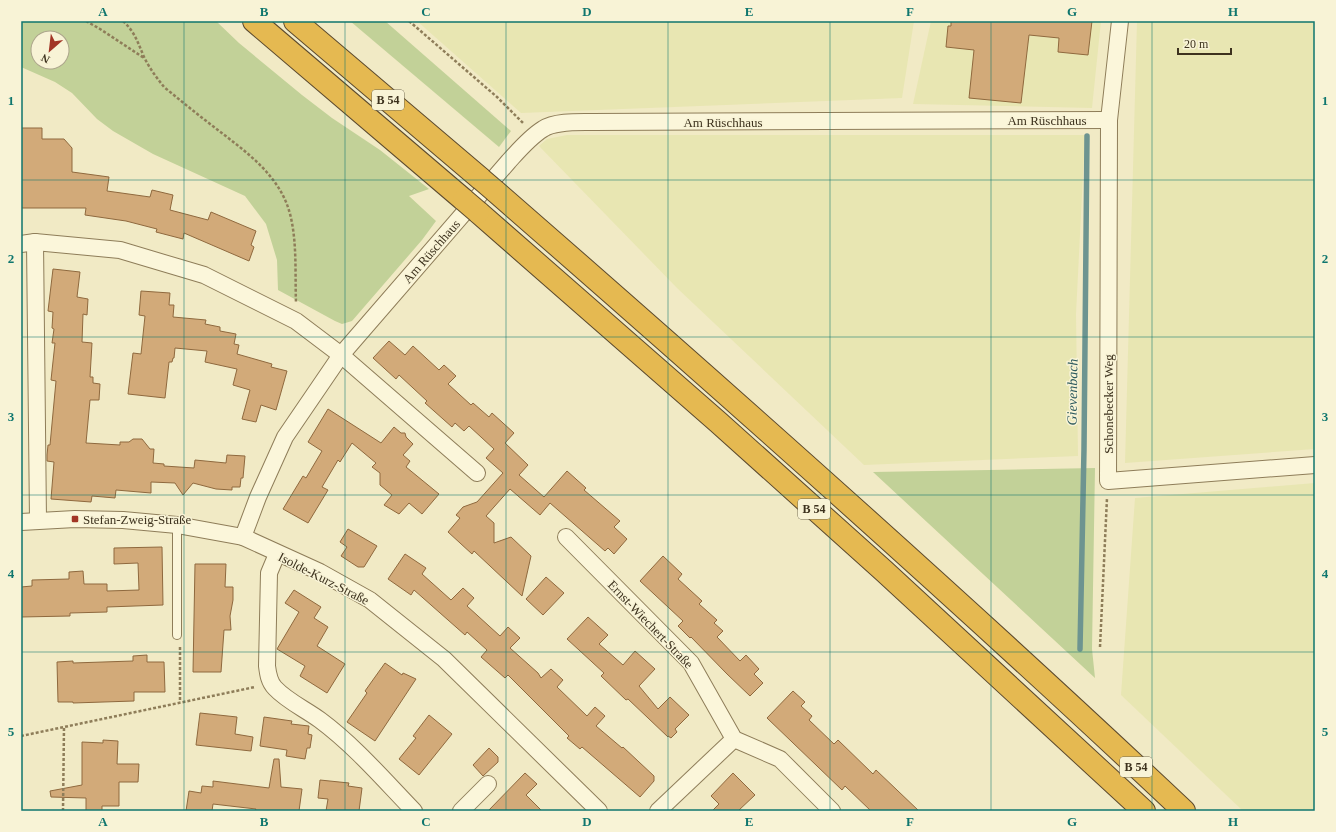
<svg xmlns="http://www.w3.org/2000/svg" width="1336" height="832" font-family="Georgia,serif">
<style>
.farmland{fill:#e8e6b2}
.green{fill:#c2d198;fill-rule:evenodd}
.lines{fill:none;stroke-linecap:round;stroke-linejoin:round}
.stream{stroke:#6d9490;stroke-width:5.5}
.building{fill:#d2aa79;stroke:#8f693e}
.lane-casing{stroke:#8e7d59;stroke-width:10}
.street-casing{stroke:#8e7d59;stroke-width:18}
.highway-casing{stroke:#5c4a2e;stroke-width:24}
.path{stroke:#8e7d59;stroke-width:2.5;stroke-dasharray:3 2;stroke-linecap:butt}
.lane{stroke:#fbf6da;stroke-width:8}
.street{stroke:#fbf6da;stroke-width:16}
.highway{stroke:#e5b951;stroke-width:22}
.highway-bridge-casing{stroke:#5c4a2e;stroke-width:24;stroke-linecap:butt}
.highway-bridge{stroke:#e5b951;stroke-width:22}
.grid{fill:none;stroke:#0f766e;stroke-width:1;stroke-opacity:0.55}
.poi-dot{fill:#a23525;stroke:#f8f3d6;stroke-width:1.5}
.labels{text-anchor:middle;stroke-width:3;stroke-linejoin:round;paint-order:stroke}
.shield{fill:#f8f3d6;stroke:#756c55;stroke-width:1}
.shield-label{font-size:12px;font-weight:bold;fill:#3d321e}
.street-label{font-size:13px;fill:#3d321e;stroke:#f8f3d6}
.poi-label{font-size:13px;fill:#3d321e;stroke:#f8f3d6;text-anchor:start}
.water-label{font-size:14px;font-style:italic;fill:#2d5a5e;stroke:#f8f3d6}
.neatline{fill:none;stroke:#0f766e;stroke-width:1.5}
.grid-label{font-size:13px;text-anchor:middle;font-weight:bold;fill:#0f766e}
</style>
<rect width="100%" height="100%" fill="#f1eac5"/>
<g class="farmland">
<polygon points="417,21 914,21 902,98 521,113"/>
<polygon points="931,21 1101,21 1092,108 913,104"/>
<polygon points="1137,21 1315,21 1315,449 1125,463"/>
<polygon points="567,135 1085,135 1076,314 1078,456 864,465 677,288 539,146 547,139"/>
<polygon points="1315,483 1315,811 1243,811 1121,695 1135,498"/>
</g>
<g class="green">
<path d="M21,21H216L239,43L302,95L332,118L380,150L429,189L409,196L436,221L422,240L352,321L342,324L335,321L278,290L277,260L266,224L245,196L153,154L113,131L97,119L72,93L55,82L21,67ZM38,38H62V62H38Z"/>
<polygon points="350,21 385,21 511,131 499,147"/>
<polygon points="1095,468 1092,649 1095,678 873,472"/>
</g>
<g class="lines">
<polyline class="stream" points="1080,649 1084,449 1087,136"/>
</g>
<g class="building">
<polygon points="951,21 1092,21 1088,55 1058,52 1059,38 1029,35 1021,103 969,98 974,50 946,47 948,26 951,26"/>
<polygon points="21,128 42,128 42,139 64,139 72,148 72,172 109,177 107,191 150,197 152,190 173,195 170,210 208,220 211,212 256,231 251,245 254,247 249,261 184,233 183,239 156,232 157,229 126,221 85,215 86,208 21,208"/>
<polygon points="53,269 80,272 77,297 88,299 87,315 83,314 82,342 92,343 90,377 93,377 93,383 100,384 99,400 90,400 86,443 120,445 120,442 129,442 133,439 142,439 150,449 154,449 153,463 164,464 164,466 194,468 195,460 226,463 227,455 245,456 243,478 241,478 240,487 232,487 232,490 216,489 193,483 183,495 175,483 151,482 151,493 116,490 115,498 92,496 91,502 51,499 54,462 47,461 47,455 48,445 50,445 56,381 51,380 55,343 52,343 54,329 52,328 53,312 48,311"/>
<polygon points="141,291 170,293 169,305 174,305 173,317 206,320 205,324 220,327 220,331 236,334 234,344 239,345 237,354 272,364 271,367 287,371 276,410 261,405 256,422 242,419 250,390 233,385 237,369 205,362 207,351 175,348 174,358 173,358 172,362 169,362 165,398 128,394 133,353 141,354 145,316 139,315"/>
<polygon points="389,341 405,355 413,346 439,370 444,365 456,376 448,384 471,405 473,403 489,417 492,413 514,433 505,443 528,465 519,475 544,497 567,471 586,488 584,490 620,521 614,527 627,539 614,554 608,548 605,551 550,503 540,515 510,489 486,516 494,523 494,543 511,537 531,556 522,596 474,551 472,554 448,532 460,518 456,515 463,507 477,502 503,473 486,458 494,449 469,426 464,431 455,423 452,427 425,403 427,401 399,375 396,379 373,358"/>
<polygon points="328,409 381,443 394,427 401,433 405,433 406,437 413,444 403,455 410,461 406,467 439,494 422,514 409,503 399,514 384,505 392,495 380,485 380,473 372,467 376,463 352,443 340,462 338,460 322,487 328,490 308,523 283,509 303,476 306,478 322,451 308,442"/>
<polygon points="348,529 377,546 364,567 358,567 341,556 347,547 340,542"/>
<polygon points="162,547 163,605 107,607 107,612 70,613 70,616 21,617 21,587 32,586 32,580 69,579 69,572 83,571 84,584 107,584 107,591 139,590 138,563 114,564 114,548"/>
<polygon points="405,554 426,568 422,574 451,600 463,588 474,598 467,606 500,636 508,627 520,638 510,648 538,673 541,678 551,669 563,680 557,687 587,716 595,707 605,716 596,726 622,748 623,747 654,776 654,781 640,797 582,747 580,749 567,738 569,736 508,675 505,678 481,657 487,650 467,632 465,635 414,590 411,595 388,579"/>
<polygon points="663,556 682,574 678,579 702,601 699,604 717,620 714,623 723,631 717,637 740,661 746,655 759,669 754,674 763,683 750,696 727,674 691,637 690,638 678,626 683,621 640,581"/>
<polygon points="195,564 226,564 225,587 233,587 233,600 230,616 231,630 224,630 221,672 193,672"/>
<polygon points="546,577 564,593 543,615 526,599"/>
<polygon points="294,590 321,607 314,618 328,627 317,646 345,664 327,693 300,676 305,666 277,649 299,612 285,603"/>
<polygon points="588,617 608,635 599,644 623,665 635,651 655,669 639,686 658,709 670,697 689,715 675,729 677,732 671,738 668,736 668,737 628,699 626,700 601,676 604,673 567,639"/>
<polygon points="147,655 147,662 164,662 165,692 134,692 134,701 73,703 73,702 58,702 57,662 73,661 73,663 133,661 133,656"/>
<polygon points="385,663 402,675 403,673 416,679 375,741 347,722 367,693 365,691"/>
<polygon points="793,691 805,702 801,706 812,716 809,720 834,744 838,740 873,774 876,770 919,811 871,811 845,786 842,790 767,718"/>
<polygon points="200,713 237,717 235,734 253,737 251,751 196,745"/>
<polygon points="429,715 452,734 419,775 399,759 416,738 413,736"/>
<polygon points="264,717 292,721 291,724 309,726 308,734 312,735 310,748 307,748 305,759 286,756 287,750 260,746"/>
<polygon points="103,740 118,741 117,764 139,764 138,782 119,782 119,806 102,806 102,811 86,811 86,798 51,797 50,791 82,785 82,742 103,743"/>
<polygon points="489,748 498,757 498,762 483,776 473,765"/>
<polygon points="274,759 279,759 281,787 302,789 299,811 255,811 256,809 213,804 212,811 186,811 189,791 201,793 202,786 213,787 213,781 269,788"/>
<polygon points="525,773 537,784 526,795 542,811 488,811"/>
<polygon points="733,773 755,795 738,811 712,811 719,804 711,796"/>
<polygon points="320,780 349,783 348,786 362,788 359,811 326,811 328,799 318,798"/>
</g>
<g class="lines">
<g class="lane-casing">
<polyline id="lane" points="177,525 177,635"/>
</g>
<g class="street-casing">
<g id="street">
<polyline points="1120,21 1109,120 1108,481 1315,465"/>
<polyline points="35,242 38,520"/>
<polyline points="21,244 35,242 120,250 204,275 296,321 341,355 477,473"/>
<polyline points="21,522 75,519 123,520 177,525 243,537 320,572 370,600 444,659 599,811"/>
<path d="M243,537L258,497L285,437L341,355L509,161C519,150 530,137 543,129C555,121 578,122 592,122L1109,120"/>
<polyline points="566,537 691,663 734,739 780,759 832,811"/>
<path d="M277,554L269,573L267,666C268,674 269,682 275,688C287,701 305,709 320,720C355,746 384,780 414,811"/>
<polyline points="461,811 488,784"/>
<polyline points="658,811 734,739"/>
</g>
</g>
<g class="highway-casing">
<g id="highway">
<polyline points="254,21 464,200"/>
<polyline points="295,21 481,179"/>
<path d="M495,191C728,394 959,599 1184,811"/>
<polyline points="478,212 718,422 884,571 1144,811"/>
</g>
</g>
<g class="path">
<polyline points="86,21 100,29 144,58"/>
<path d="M123,21C136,33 138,44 145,59C150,69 157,78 164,87C181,101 197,114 214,127C246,152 282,176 291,218C297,245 295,275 296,303"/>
<polyline points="409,21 497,97 523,123"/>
<polyline points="180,647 180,702"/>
<polyline points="1100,647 1107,498"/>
<polyline points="21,736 255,687"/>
<polyline points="63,811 64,727"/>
</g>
<use href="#lane" class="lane"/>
<use href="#street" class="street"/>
<use href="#highway" class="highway"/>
<g class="highway-bridge-casing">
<g id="highway-bridge">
<polyline points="481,179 495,191"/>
<polyline points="464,200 478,212"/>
</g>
</g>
<use href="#highway-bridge" class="highway-bridge"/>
</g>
<path class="grid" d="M184,21V811M345,21V811M506,21V811M668,21V811M830,21V811M991,21V811M1152,21V811M21,180H1315M21,337H1315M21,495H1315M21,652H1315"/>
<rect class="poi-dot" x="71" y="515" width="8" height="8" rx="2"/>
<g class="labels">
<g class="shield">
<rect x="372" y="90" width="32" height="20" rx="3"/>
<rect x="798" y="499" width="32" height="20" rx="3"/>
<rect x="1120" y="757" width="32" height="20" rx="3"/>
</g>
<g class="shield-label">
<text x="388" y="104">B 54</text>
<text x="814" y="513">B 54</text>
<text x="1136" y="771">B 54</text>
</g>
<g class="street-label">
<text x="1047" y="125">Am Rüschhaus</text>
<text x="723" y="127">Am Rüschhaus</text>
<text transform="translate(431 251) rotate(-49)" y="5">Am Rüschhaus</text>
<text transform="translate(1108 404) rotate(-90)" y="5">Schonebecker Weg</text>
<text transform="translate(324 578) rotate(27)" y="5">Isolde-Kurz-Straße</text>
<text transform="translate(651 624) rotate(46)" y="5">Ernst-Wiechert-Straße</text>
</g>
<g class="poi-label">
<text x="83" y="524">Stefan-Zweig-Straße</text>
</g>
<g class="water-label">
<text transform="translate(1072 392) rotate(-89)" y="5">Gievenbach</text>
</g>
</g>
<rect width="1336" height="832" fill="none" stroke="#f8f3d6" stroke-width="44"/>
<g transform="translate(50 50) rotate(208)"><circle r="19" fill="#f8f3d6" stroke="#ada68c"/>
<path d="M0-3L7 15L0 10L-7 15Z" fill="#a23525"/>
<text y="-6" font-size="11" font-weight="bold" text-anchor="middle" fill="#3d321e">N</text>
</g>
<path d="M1178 48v6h53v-6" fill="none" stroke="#3d321e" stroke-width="2"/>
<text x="1184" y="48" font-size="12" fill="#3d321e" stroke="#f8f3d6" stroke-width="3" paint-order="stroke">20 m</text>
<rect x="22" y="22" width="1292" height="788" class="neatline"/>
<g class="grid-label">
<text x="103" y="16">A</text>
<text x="264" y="16">B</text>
<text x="426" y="16">C</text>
<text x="587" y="16">D</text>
<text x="749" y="16">E</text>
<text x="910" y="16">F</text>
<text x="1072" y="16">G</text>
<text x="1233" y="16">H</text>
<text x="11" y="105">1</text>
<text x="1325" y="105">1</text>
<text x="11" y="263">2</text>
<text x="1325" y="263">2</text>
<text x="11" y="421">3</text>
<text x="1325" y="421">3</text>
<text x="11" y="578">4</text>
<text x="1325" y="578">4</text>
<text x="11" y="736">5</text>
<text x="1325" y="736">5</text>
<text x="103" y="826">A</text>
<text x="264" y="826">B</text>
<text x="426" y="826">C</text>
<text x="587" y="826">D</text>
<text x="749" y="826">E</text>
<text x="910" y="826">F</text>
<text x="1072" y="826">G</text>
<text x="1233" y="826">H</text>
</g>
</svg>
